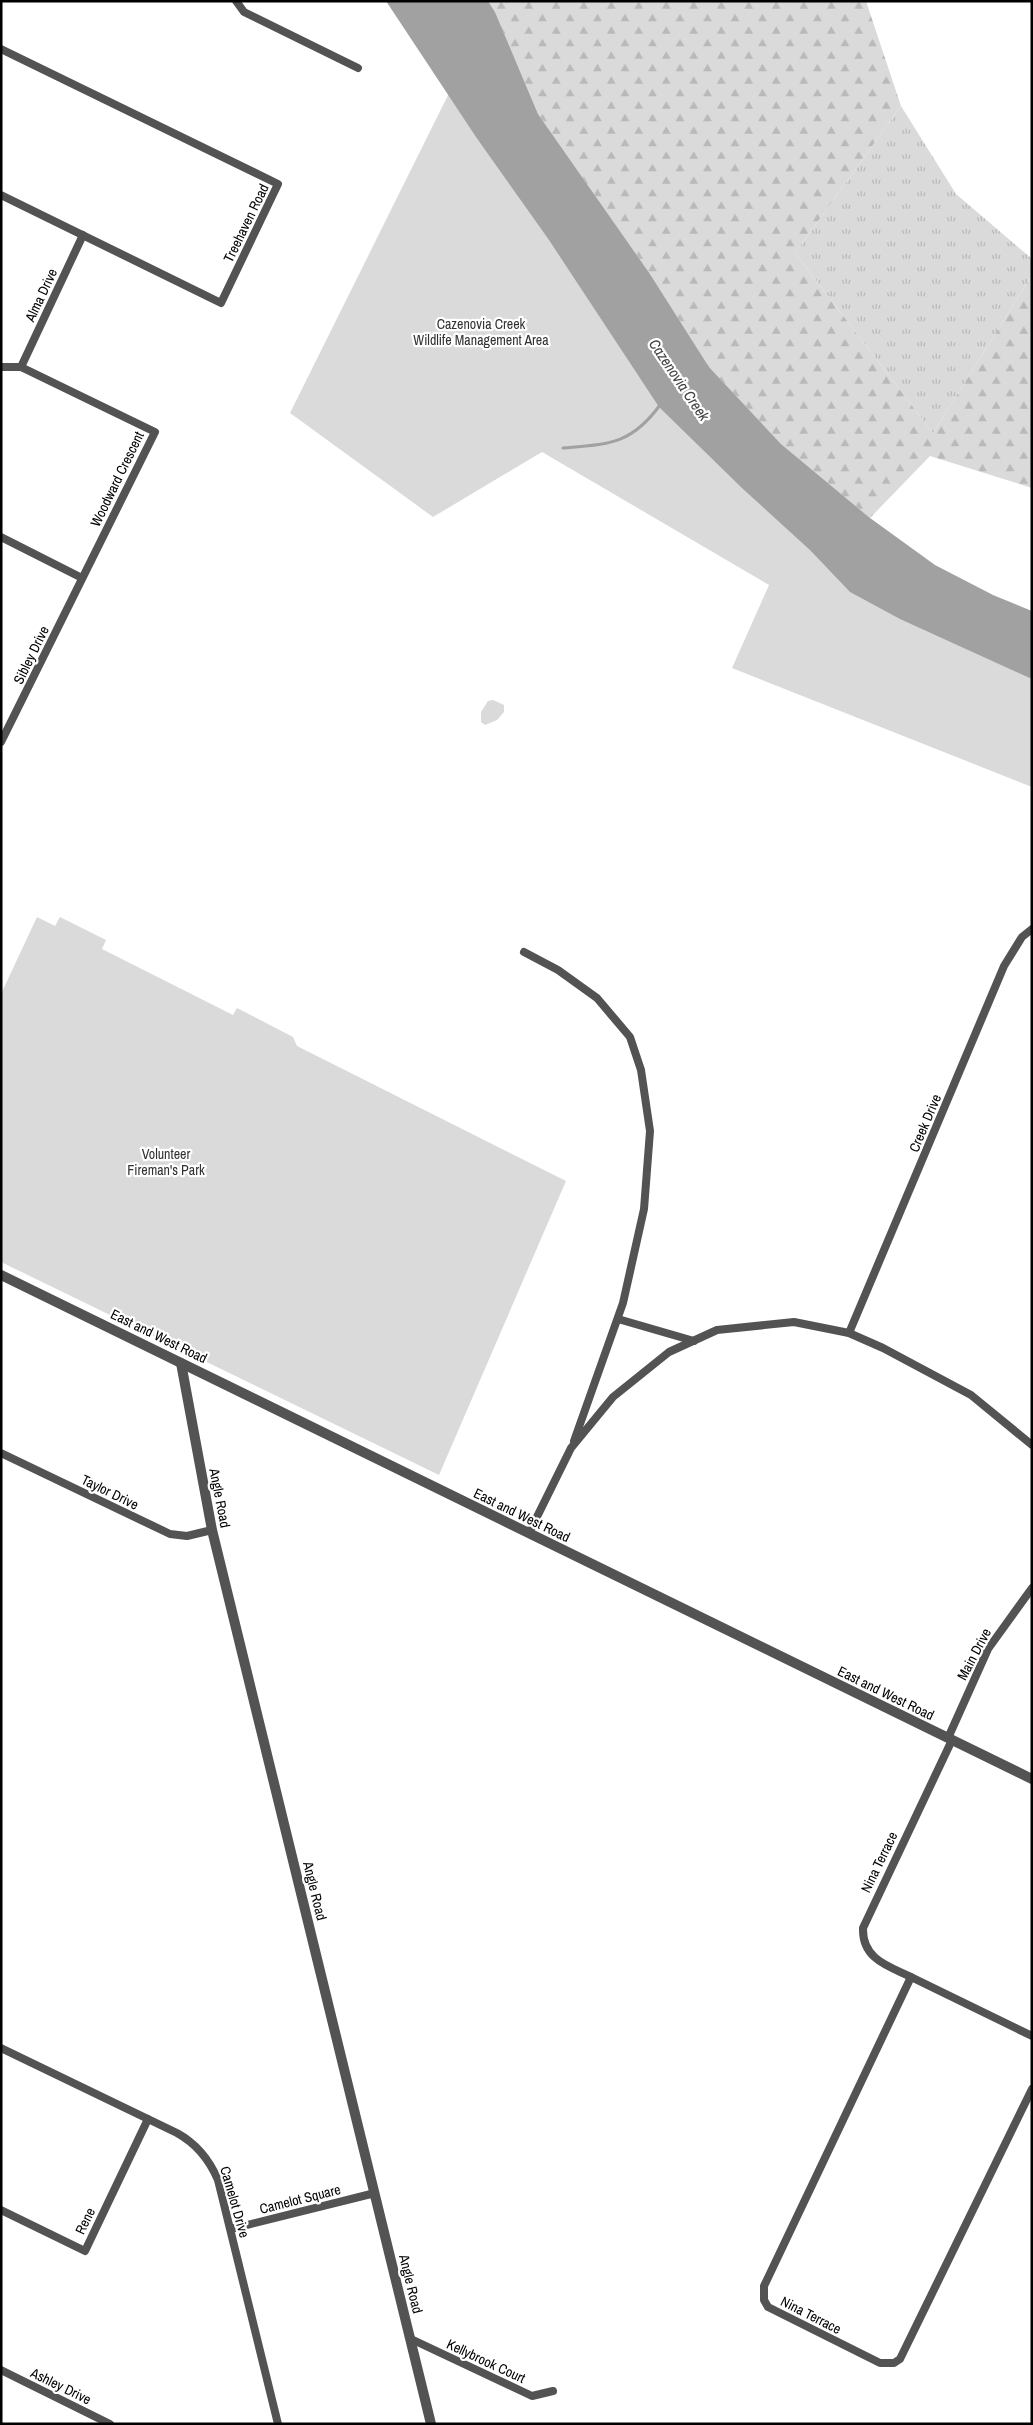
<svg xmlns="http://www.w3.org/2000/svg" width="1033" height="2425" font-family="'Archivo Narrow',sans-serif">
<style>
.grass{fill:url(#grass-tufts)}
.forest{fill:url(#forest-firs)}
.green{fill:#dadada}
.water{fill:#a1a1a1}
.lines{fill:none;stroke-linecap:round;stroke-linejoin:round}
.stream{stroke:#a1a1a1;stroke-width:3}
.minor{stroke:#535353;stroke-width:8}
.tertiary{stroke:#535353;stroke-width:10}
.labels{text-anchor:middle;stroke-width:4.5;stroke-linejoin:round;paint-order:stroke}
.street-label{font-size:14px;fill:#000;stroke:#fff}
.park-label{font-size:14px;fill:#313131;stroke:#fff}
.water-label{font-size:15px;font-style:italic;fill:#424242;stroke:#fff}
</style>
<defs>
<pattern id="grass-tufts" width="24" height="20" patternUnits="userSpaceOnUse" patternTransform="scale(1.25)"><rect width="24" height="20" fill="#dadada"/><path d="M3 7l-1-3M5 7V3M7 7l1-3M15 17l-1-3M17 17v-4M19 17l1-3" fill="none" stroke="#b9b9b9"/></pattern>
<pattern id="forest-firs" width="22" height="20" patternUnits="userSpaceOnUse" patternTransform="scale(1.25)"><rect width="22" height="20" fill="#dadada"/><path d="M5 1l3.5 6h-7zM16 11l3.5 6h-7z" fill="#b9b9b9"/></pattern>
</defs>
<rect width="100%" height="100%" fill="#fff"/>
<polygon class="grass" points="901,106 956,194 1032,259 1032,275 933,433 795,253"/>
<polygon class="forest" points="488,1 866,1 901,106 795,253 933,433 1032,275 1032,488 930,456 870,518 781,444 709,367 650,274 538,114 495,12"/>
<g class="green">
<polygon points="468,55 669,382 1032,652 1032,787 732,668 769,585 542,452 433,517 290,413"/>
<polygon points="493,700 504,705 504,712 497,720 485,725 481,722 481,712 488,701"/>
<polygon points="37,917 55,926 60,917 106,940 102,949 233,1015 237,1008 293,1037 297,1046 566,1181 439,1475 1,1262 1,994"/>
</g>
<polygon class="water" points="386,1 488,1 495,12 538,114 650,274 709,367 781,444 870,518 935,565 993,595 1032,611 1032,679 900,619 850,592 810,550 743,489 659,407 549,240 476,137"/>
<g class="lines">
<path class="stream" d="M563,448C608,444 631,445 660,405"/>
<g class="minor">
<polyline points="236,1 244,12 358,68"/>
<polyline points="1,49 278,184 221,303 1,195"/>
<polyline points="1,367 21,367 155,432 1,742"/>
<polyline points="21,367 83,235"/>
<polyline points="1,537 82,578"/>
<polyline points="524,952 558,970 597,998 630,1037 641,1070 650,1131 644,1209 623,1303 574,1441"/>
<polyline points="618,1319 694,1341"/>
<polyline points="849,1333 1004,966 1022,937 1032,929"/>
<polyline points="1,1453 170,1534 187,1536 212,1530"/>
<polyline points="529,1533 571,1448 613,1397 669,1352 717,1330 794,1322 849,1333 883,1348 971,1395 1032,1445"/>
<polyline points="948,1738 988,1649 1032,1588"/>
<path d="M911,1977C888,1966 862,1959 863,1928L952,1740"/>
<polyline points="1032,2036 911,1977 764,2286 764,2300 768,2307 880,2363 894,2363 900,2359 1032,2089"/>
<path d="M1,2048L177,2133C197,2144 209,2159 218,2180L278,2424"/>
<polyline points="1,2210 85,2251 148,2119"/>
<polyline points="231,2229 375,2193"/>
<polyline points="411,2339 532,2396 553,2391"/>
<polyline points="1,2370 110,2424"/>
</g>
<g class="tertiary">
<polyline points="1,1275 1032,1779"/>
<polyline points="181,1363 212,1530 431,2424"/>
</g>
</g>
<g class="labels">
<g class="street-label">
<text transform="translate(246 223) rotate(-64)" y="5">Treehaven Road</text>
<text transform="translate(41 295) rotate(-65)" y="5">Alma Drive</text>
<text transform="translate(117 479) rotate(-64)" y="5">Woodward Crescent</text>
<text transform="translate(31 655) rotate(-64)" y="5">Sibley Drive</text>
<text transform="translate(925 1123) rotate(-67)" y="5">Creek Drive</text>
<text transform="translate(159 1336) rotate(26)" y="5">East and West Road</text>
<text transform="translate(110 1492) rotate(26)" y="5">Taylor Drive</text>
<text transform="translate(220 1498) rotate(79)" y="5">Angle Road</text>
<text transform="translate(522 1515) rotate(26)" y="5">East and West Road</text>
<text transform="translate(974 1654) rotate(-62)" y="5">Main Drive</text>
<text transform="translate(886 1693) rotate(26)" y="5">East and West Road</text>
<text transform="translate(879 1862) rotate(-64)" y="5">Nina Terrace</text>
<text transform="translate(315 1891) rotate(76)" y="5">Angle Road</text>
<text transform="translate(300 2199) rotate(-14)" y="5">Camelot Square</text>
<text transform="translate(235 2202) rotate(74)" y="5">Camelot Drive</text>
<text transform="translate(85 2221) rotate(-64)" y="5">Rene</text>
<text transform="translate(411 2284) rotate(76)" y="5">Angle Road</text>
<text transform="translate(811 2315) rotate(27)" y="5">Nina Terrace</text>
<text transform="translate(486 2361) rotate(25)" y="5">Kellybrook Court</text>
<text transform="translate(61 2386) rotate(26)" y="5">Ashley Drive</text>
</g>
<g class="park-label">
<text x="481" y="329">Cazenovia Creek<tspan x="481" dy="16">Wildlife Management Area</tspan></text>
<text x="166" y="1159">Volunteer<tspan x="166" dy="16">Fireman's Park</tspan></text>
</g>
<g class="water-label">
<text transform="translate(679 380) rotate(56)" y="5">Cazenovia Creek</text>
</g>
</g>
<rect width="1033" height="2425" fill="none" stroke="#000000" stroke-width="5"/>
</svg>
